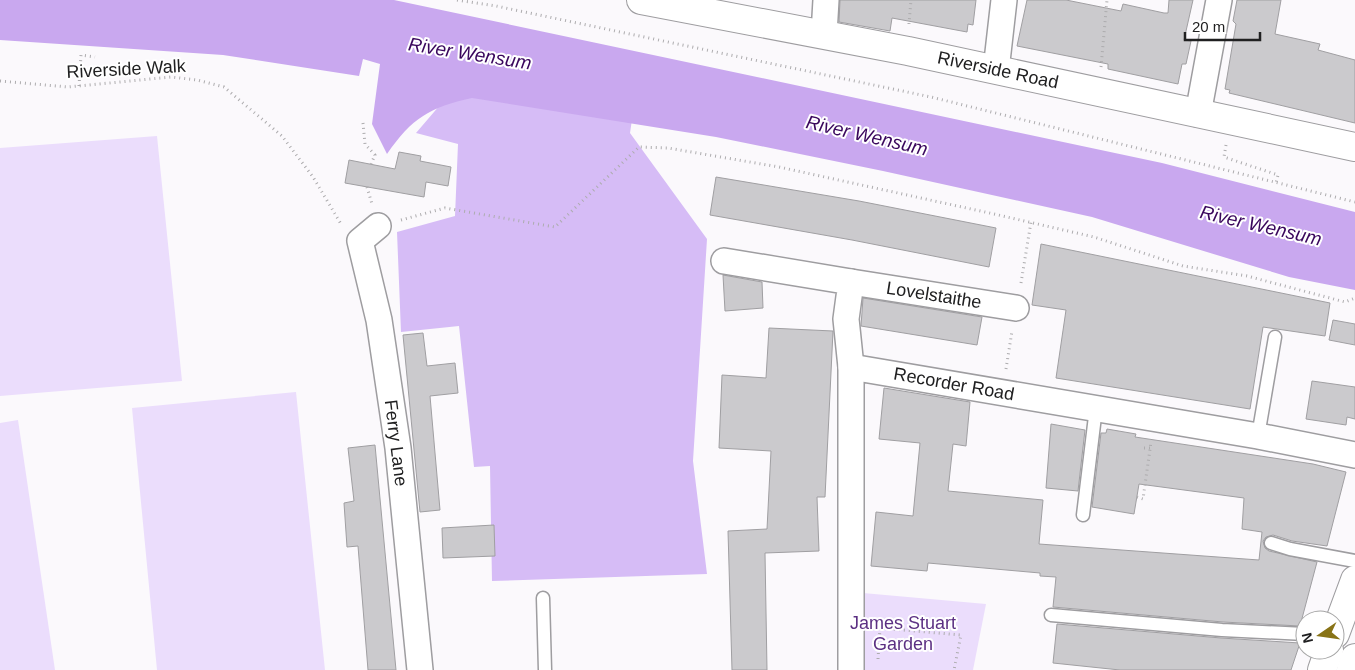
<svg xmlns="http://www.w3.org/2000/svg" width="1355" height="670" font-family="Arial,sans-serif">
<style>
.green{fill:#ebddfc}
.forest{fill:#d6bcf6}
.water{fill:#c9a8ef}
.building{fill:#cbcacd;stroke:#a09fa2}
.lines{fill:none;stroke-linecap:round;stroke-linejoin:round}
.lane-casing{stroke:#9e9da0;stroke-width:15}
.street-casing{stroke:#9e9da0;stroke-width:28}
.secondary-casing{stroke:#9e9da0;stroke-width:30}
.primary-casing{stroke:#9e9da0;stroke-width:30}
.path{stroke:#adacae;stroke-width:3;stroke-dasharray:1 4;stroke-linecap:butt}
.lane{stroke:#fff;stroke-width:12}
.street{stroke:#fff;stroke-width:25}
.secondary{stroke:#fff;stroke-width:28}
.primary{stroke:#fff;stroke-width:28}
.labels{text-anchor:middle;stroke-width:4;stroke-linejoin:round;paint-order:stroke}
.street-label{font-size:18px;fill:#202021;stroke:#fff}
.park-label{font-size:18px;fill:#5c3083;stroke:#fff}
.water-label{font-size:19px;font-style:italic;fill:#3a075d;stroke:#fff}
</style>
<rect width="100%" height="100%" fill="#fbf9fc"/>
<g class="green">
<polygon points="157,136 182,381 0,396 0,148"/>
<polygon points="296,392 325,670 157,670 132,408"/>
<polygon points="18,420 55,670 0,670 0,423"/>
<polygon points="863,593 986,604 973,670 863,670"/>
</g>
<polygon class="forest" points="452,91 635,99 630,133 707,239 693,461 707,574 492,581 490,466 474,467 459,326 401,332 397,232 455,216 458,144 416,133"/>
<path class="water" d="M0,0H394L1162,163L1355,212V290L1289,277L1092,217L883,171L716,137L472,98C430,107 412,118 387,154L372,124L380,64L363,59L359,76L223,55L0,40Z"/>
<g class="building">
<polygon points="840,0 976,0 973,25 968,24 967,32 892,18 890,31 839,22"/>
<polygon points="1027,0 1066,0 1121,11 1123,4 1164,13 1168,13 1169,0 1193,0 1184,40 1191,41 1186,64 1182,64 1178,84 1108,69 1108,64 1017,46"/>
<polygon points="1237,0 1281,0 1275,34 1320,44 1318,50 1355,60 1355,123 1229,93 1230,90 1225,89 1236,24 1233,21"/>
<polygon points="399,152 421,156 420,161 451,167 448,186 426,182 424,197 345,183 349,160 395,169"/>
<polygon points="716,177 859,201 996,228 989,267 852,240 710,215"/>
<polygon points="1041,244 1330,303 1325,336 1263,327 1250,409 1056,378 1066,310 1032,305"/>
<polygon points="723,275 762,282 763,308 725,311"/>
<polygon points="863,298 982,317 977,345 861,326"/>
<polygon points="1333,320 1355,324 1355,345 1329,340"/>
<polygon points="769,328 833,331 825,497 817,497 819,551 765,553 767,670 732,670 728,531 767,529 771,451 719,448 722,375 766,378"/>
<polygon points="423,333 427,366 455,363 458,393 430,396 440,510 420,512 403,335"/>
<polygon points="1312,381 1355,387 1355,419 1347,417 1346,425 1306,419"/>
<polygon points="884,388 970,402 966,446 953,444 948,491 1043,500 1039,544 1259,560 1262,532 1242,529 1244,498 1139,484 1134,514 1092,507 1101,433 1106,433 1107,429 1136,434 1135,437 1313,464 1346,472 1327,546 1292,541 1273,535 1266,537 1263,541 1265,548 1269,551 1317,562 1300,626 1223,622 1053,607 1056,577 1040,576 1040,573 928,563 927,571 871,566 876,512 913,516 920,443 879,439"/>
<polygon points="1051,424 1085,430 1078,491 1046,488"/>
<polygon points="375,445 396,670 368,670 358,546 347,547 344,503 354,501 348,448"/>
<polygon points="494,525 495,556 443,558 442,528"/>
<polygon points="1057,624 1221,638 1300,643 1291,670 1120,670 1053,663"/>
</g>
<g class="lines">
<g class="lane-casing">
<g id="lane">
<polyline points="1258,436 1275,337"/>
<polyline points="1083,515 1096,408"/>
<polyline points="1271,543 1290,549 1355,561"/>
<polyline points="543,598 545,670"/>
<polyline points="1051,615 1222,630 1305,634"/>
</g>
</g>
<g class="street-casing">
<g id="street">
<polyline points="824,34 826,0"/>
<polyline points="996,70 1004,0"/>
<polyline points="1198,114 1219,0"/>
<polyline points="378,226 360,241 379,320 398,448 420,670"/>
<polyline points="724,261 851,282 846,319 851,367"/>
<polyline points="851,282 1016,308"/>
<polyline points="851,670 851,367 1258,436 1355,455"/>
</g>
</g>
<g class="secondary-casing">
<g id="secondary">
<polyline points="1335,634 1355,580"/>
<polyline points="1322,670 1329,650"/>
<polyline points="1351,670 1355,658"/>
</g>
</g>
<g class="primary-casing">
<polyline id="primary" points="641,0 908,51 1355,147"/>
</g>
<g class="path">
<polyline points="457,0 496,6 931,97 1355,202"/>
<polyline points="909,24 911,0"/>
<polyline points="1101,67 1107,0"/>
<polyline points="0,81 68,87 171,77 197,80 224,87 282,136 313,177 341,224"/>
<polyline points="79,86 81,55 95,57"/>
<polyline points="363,123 365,144 375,155 371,164"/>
<polyline points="1226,145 1224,157 1278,175 1276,183"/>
<polyline points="367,187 372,204"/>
<polyline points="401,220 445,208 555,227 639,147 668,148 779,167 994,214 1094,237 1183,266 1247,276 1345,302 1355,298"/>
<polyline points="1021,283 1031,222"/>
<polyline points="1006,369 1012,331"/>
<polyline points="1144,448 1150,448"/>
<polyline points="1137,497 1143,499 1151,442"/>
<polyline points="878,659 880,628 961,635 954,670"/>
</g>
<use href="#lane" class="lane"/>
<use href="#street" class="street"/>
<use href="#secondary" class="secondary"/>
<use href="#primary" class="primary"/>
</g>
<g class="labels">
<g class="street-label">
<text transform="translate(126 69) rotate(-3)" y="6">Riverside Walk</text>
<text transform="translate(998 70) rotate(12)" y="6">Riverside Road</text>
<text transform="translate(934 295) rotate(9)" y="6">Lovelstaithe</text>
<text transform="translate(954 384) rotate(10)" y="6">Recorder Road</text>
<text transform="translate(396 443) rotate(83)" y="6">Ferry Lane</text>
</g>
<g class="park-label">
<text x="903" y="629">James Stuart<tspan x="903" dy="21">Garden</tspan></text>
</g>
<g class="water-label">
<text transform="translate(470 53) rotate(9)" y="7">River Wensum</text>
<text transform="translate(867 135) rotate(13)" y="7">River Wensum</text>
<text transform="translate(1261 225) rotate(13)" y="7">River Wensum</text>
</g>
</g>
<g transform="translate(1320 635) rotate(257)"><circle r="24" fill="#ffffff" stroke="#a6a6a6"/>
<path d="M0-4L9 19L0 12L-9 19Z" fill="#887316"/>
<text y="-8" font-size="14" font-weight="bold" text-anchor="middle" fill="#202021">N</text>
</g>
<path d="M1185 32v8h75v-8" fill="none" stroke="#202021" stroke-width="2.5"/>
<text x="1192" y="32" font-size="15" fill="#202021" stroke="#ffffff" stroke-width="4" paint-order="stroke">20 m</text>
</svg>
